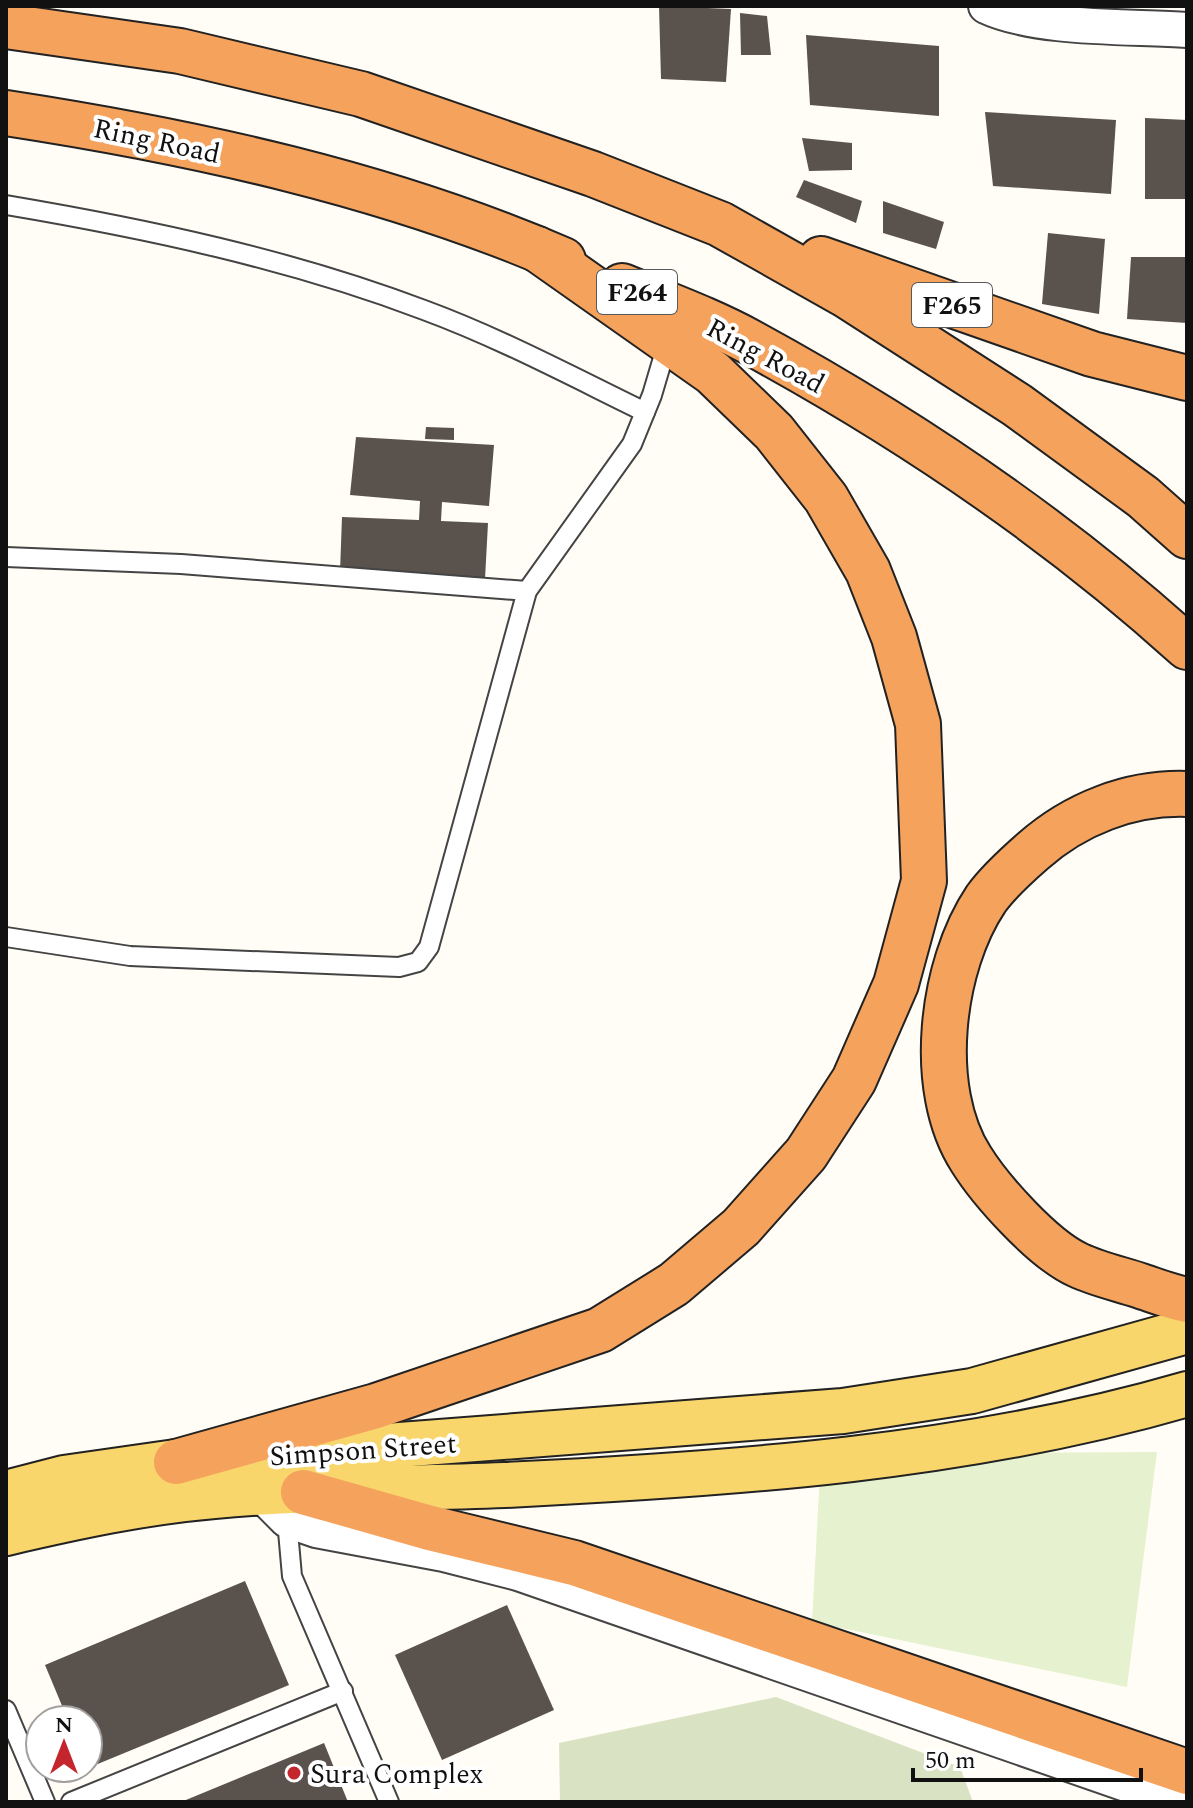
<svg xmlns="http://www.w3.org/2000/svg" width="1193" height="1808" font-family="Spectral,serif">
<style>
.cemetery{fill:#d9e3c4}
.pitch{fill:#e6f2cf}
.building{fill:#5a524d}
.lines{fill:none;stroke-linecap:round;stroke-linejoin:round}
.service-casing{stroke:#444;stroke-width:22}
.minor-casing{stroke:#444;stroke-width:38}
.primary-casing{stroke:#222;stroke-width:48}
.motorway-casing{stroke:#222;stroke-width:48}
.service{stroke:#fff;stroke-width:18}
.minor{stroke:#fff;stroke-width:34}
.primary{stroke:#f9d66b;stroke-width:44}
.motorway{stroke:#f5a25d;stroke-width:44}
.poi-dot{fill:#c4262e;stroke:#fff;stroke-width:3}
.labels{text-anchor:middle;stroke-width:8;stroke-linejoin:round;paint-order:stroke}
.shield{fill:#fff;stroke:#585858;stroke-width:2}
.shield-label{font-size:26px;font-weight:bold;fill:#111}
.street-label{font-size:28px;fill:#111;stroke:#fff}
.poi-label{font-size:28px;fill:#111;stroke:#fff;text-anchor:start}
</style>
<rect width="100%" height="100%" fill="#fffdf5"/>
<polygon class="cemetery" points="776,1697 960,1767 973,1802 560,1802 559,1743"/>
<polygon class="pitch" points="1157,1452 1127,1687 812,1622 821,1454"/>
<g class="building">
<polygon points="659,6 731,9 726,82 661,79"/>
<polygon points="740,13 767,16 771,55 741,55"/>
<polygon points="806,35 939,46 939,116 810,105"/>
<polygon points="985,112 1116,120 1111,194 993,186"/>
<polygon points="1145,118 1187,120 1187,199 1145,199"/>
<polygon points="802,138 852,143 852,170 809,171"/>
<polygon points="804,180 862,201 856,223 796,197"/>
<polygon points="883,201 944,222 936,249 883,233"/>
<polygon points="1048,233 1105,239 1099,314 1042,304"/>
<polygon points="1131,257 1187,257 1187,323 1127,319"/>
<polygon points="426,427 454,428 454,440 425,439"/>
<polygon points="356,437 494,445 489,506 442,502 441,521 488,523 485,579 340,572 342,517 419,520 420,501 350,495"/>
<polygon points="245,1581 289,1685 88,1768 88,1720 68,1720 45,1665"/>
<polygon points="507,1605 554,1710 442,1760 395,1655"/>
<polygon points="324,1743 348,1802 181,1802"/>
</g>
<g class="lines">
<g class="service-casing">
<g id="service">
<path d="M6,205C148,229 289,259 424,310C500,338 573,377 645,412"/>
<polyline points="6,557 181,564 527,591"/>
<polyline points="6,937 130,956 399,967 418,962 429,947 527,591 632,444 652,395 668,341"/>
<polyline points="287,1520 292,1576 389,1802"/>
<polyline points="6,1710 45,1802"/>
<polyline points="71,1802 343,1691"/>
</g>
</g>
<g class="minor-casing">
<g id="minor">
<path d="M986,6C1037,30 1130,26 1187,30"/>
<polyline points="261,1494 287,1520 316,1530 444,1554 518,1573 1178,1802"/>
</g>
</g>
<g class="primary-casing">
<g id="primary">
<polyline points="6,1493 64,1478 176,1462 843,1411 972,1391 1187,1331"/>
<path d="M6,1533C75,1517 144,1502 214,1496C311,1487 408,1489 505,1485C733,1474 967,1458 1187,1394"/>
</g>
</g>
<g class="motorway-casing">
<g id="motorway">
<polyline points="6,26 180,51 361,94 593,174 720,224 846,295 1017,405 1143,497 1187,536"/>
<path d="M6,113C195,142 387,184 563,260"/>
<polyline points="821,259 1092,354 1187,378"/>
<path d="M622,286C665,304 710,320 750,342C906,427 1056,528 1187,647"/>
<path d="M1187,794C1130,792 1075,814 1033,851C1017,865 998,882 986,899C941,966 926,1089 971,1159C991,1191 1043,1249 1078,1265C1097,1274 1120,1279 1141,1286C1156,1291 1171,1297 1187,1300"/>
<polyline points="176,1462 376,1406 600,1330 674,1284 741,1227 806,1154 854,1080 896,984 924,881 918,724 894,637 868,571 826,498 774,432 713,373 537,249"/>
<polyline points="303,1492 430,1528 574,1563 1187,1772"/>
</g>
</g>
<use href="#service" class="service"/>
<use href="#minor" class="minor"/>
<use href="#primary" class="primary"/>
<use href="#motorway" class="motorway"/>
</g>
<circle class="poi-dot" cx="294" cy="1773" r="8"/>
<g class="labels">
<g class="shield">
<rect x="597" y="270" width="80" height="44" rx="6"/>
<rect x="912" y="283" width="80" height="44" rx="6"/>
</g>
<g class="shield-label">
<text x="637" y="301">F264</text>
<text x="952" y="314">F265</text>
</g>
<g class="street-label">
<text transform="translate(157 140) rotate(12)" y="10">Ring Road</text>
<text transform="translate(766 355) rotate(28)" y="10">Ring Road</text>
<text transform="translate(363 1449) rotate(-4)" y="10">Simpson Street</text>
</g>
<g class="poi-label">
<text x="310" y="1783">Sura Complex</text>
</g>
</g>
<rect width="1193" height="1808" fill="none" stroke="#111111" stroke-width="16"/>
<g transform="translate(64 1744)"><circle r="38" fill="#ffffff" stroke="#a0a0a0" stroke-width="2"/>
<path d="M0-6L14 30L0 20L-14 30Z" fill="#c4262e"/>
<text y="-12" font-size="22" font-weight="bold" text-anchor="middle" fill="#111111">N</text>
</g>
<path d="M913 1768v12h228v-12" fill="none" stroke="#111111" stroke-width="4"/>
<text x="925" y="1768" font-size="24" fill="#111111" stroke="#ffffff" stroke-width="6" paint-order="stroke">50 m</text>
</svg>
